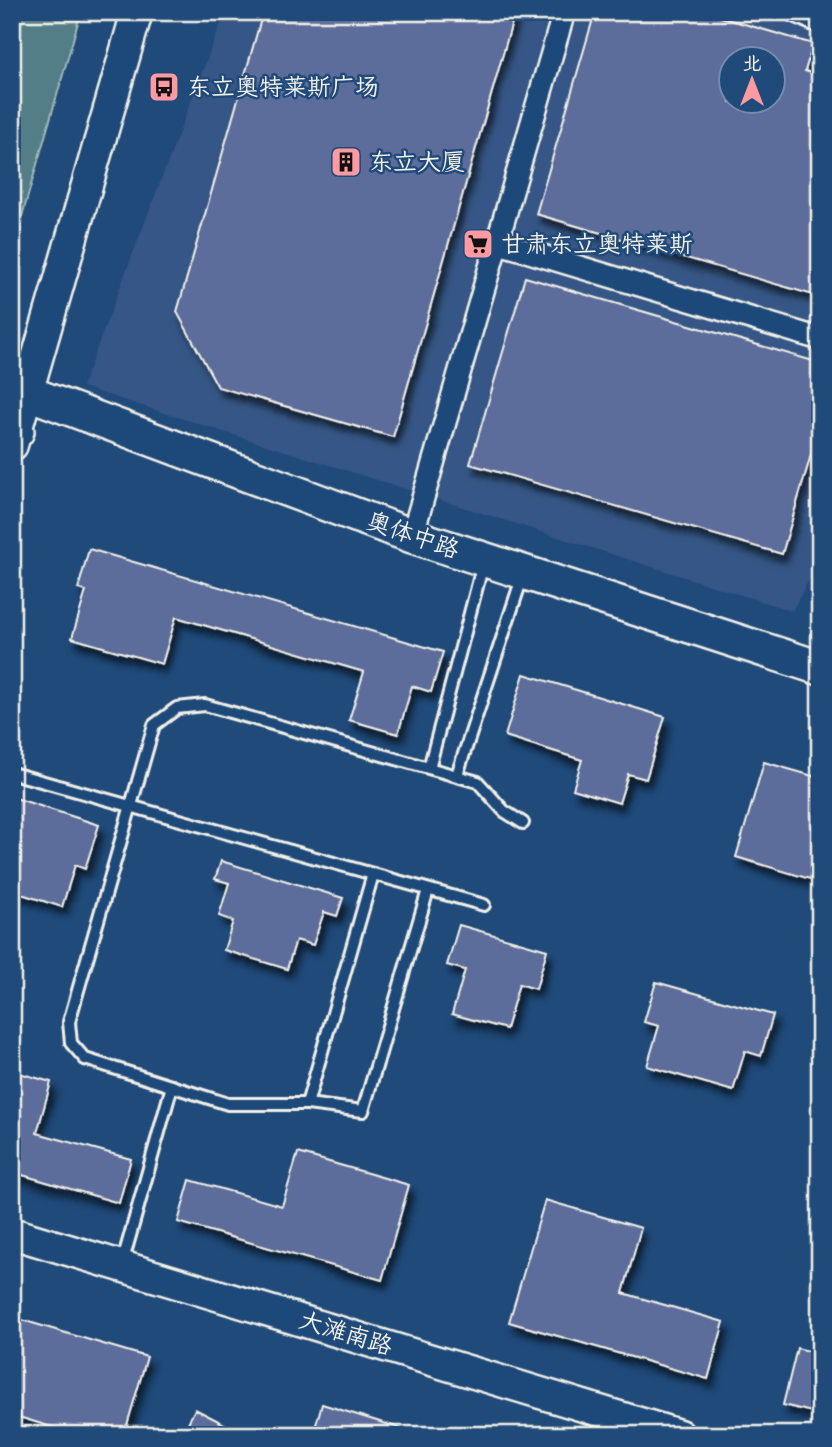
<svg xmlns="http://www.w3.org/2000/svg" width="832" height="1447" font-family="Pangolin,'LXGW WenKai TC',sans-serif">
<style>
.built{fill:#355786;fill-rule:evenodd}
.green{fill:#537e87;stroke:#a4b8b8;stroke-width:2}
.building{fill:#5c6c9b;stroke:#f4f1e8;stroke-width:2;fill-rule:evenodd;filter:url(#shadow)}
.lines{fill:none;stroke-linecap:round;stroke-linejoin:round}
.lane-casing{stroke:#f4f1e8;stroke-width:16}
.street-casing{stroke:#f4f1e8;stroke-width:26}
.secondary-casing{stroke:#f4f1e8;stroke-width:35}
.primary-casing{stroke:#f4f1e8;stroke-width:38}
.lane{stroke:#1f4a7a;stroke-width:10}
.street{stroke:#1f4a7a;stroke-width:21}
.secondary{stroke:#1f4a7a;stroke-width:30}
.primary{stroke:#1f4a7a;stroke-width:33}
.labels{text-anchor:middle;stroke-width:5;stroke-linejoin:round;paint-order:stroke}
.poi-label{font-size:24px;fill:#f4f1e8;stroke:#1f4a7a;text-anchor:start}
.street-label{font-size:24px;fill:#f4f1e8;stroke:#1f4a7a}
</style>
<defs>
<filter id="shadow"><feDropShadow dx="4.5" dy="8" stdDeviation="3.5" flood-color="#0009"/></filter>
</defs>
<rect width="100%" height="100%" fill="#1f4a7a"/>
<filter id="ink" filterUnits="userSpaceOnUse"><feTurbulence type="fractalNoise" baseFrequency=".0143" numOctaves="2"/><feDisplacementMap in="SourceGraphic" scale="14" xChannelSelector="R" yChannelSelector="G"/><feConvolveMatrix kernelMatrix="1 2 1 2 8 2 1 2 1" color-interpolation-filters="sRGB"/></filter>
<g filter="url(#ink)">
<path class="built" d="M225,12H820V560L792,611L82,387ZM730,60H772V102H730Z"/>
<polygon class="green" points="12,12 81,12 12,251"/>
<g class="building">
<polygon points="263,12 515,12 393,437 218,387 177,312"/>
<path d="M595,12H703L813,44L805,71L820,76V297L536,214ZM730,60H772V102H730Z"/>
<polygon points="525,277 820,363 820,424 782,554 470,464"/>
<polygon points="89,549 443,652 431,692 412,686 398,734 349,720 364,672 176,617 162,664 72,638 86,591 78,589"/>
<polygon points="524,674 665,717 646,779 628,774 619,803 573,789 582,760 505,736"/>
<polygon points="764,762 820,778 820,882 736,857"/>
<polygon points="12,797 99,825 85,869 75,865 62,907 12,891"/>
<polygon points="221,861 343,898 337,916 324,912 313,945 296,940 287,969 224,950 233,921 219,916 229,883 215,879"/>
<polygon points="459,925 547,950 536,989 519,984 506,1029 452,1014 465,970 447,965"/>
<polygon points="656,982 773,1015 761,1056 745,1051 733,1091 647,1066 659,1026 644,1022"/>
<polygon points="12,1071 51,1082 37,1133 131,1159 119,1203 12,1172"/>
<polygon points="298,1153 409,1185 382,1280 178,1222 190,1180 282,1206"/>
<polygon points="545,1200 641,1228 623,1293 724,1322 708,1379 509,1322"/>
<polygon points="12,1317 147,1357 124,1435 78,1435 12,1415"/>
<polygon points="797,1348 820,1354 820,1414 783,1405"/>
<polygon points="322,1404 422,1435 313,1435"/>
<polygon points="195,1409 240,1432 239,1435 182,1435"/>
</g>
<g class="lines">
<g class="lane-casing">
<g id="lane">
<polyline points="784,12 820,28"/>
<polyline points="429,768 483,564"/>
<polyline points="12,773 484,905"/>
<polyline points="457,775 523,575"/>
<polyline points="428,890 363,1111 307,1104 228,1104 85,1059 71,1043 69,1022 154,725 177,708 205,705 478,782 504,811 523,823"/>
<polyline points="307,1104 373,874"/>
<polyline points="122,1264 172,1086"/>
</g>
</g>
<g class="street-casing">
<g id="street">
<polyline points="499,243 820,339"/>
<polyline points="412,536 564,12"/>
</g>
</g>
<g class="secondary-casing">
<g id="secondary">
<polyline points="12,445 137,12"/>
<polyline points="12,1233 679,1435"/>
</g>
</g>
<g class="primary-casing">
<g id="primary">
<polyline points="12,387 412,536 820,668"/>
<polyline points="12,429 17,431"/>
</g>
</g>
<use href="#lane" class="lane"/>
<use href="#street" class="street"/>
<use href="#secondary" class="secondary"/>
<use href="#primary" class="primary"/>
</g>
</g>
<defs>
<g id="bus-square" transform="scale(1.575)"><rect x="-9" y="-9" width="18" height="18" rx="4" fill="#ff9aa2" stroke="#1f4a7a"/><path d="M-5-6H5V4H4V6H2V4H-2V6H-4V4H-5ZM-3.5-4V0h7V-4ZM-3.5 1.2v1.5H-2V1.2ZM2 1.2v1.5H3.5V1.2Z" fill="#111"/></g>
<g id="building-square" transform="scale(1.575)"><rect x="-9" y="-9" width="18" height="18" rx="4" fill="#ff9aa2" stroke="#1f4a7a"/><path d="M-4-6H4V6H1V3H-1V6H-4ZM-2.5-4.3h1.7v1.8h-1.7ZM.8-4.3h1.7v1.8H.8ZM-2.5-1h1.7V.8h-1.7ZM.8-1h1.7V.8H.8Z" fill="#111"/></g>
<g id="supermarket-square" transform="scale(1.575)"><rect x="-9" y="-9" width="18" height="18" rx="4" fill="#ff9aa2" stroke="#1f4a7a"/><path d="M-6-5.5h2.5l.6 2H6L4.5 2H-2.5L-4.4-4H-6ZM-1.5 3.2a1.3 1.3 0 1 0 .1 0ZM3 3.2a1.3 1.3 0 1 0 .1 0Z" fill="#111"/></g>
</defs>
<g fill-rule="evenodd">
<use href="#bus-square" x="164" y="87"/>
<use href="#building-square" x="346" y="162"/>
<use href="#supermarket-square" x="478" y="244"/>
</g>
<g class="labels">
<g class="poi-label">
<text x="187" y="95">东立奥特莱斯广场</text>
<text x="369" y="170">东立大厦</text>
<text x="501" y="252">甘肃东立奥特莱斯</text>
</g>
<g class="street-label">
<text transform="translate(413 535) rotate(19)" y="8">奥体中路</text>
<text transform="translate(346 1333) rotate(17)" y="8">大滩南路</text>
</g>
</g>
<rect width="832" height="1447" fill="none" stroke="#1f4a7a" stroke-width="42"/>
<rect x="21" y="21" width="790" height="1405" fill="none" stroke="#f4f1e8" stroke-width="2.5" filter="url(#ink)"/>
<g transform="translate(752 80)"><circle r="33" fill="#1f4a7a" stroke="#748da6" stroke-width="2"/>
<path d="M0-5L12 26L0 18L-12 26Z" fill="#ff9aa2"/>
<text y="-10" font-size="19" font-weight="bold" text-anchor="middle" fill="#f4f1e8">北</text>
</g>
</svg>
